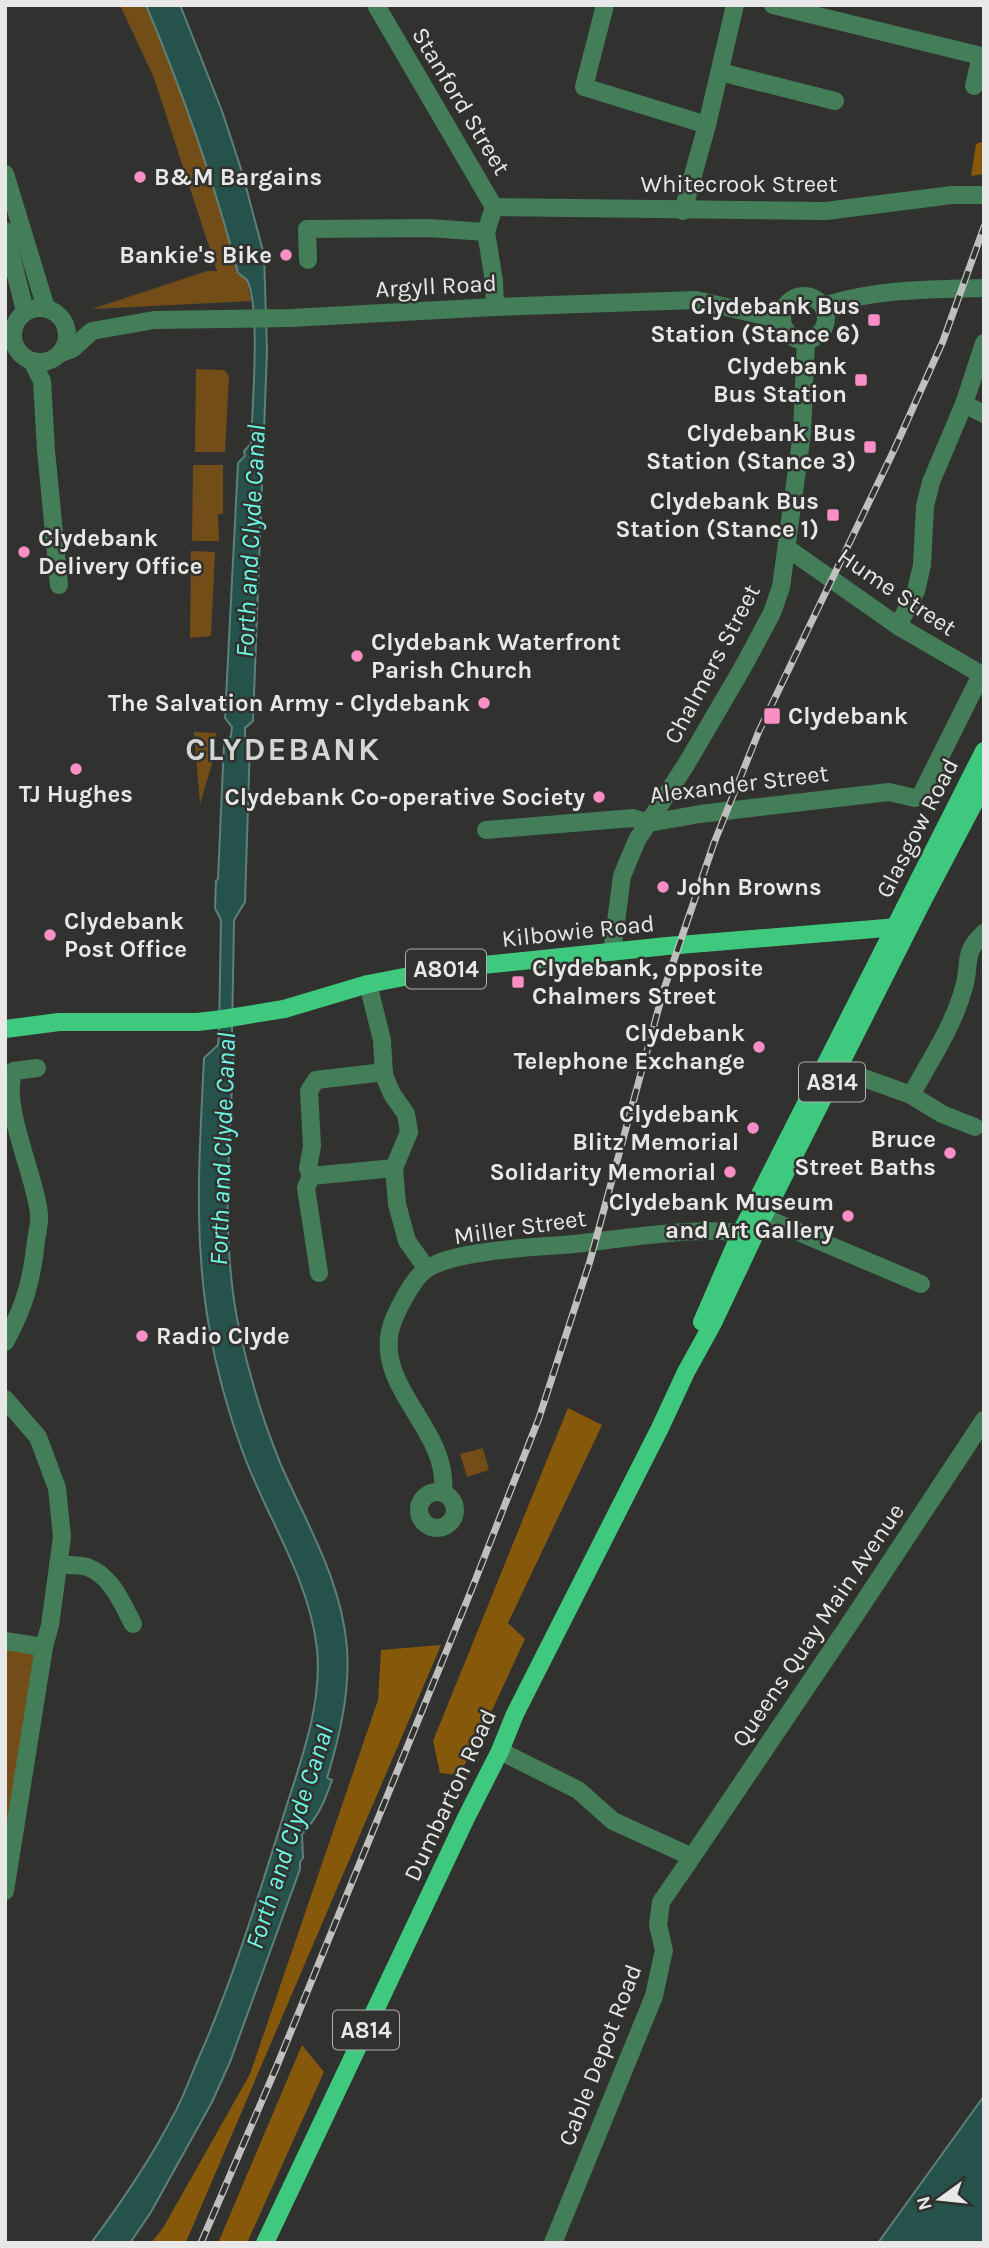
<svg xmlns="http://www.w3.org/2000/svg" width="989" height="2248" font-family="Karla,sans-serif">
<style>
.green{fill:#724d18}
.forest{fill:#86580a}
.water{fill:#25524b;stroke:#5f7f7a;stroke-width:2}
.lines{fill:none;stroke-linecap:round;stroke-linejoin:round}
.minor{stroke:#437e59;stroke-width:18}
.major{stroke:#3fc97e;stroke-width:18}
.rail-casing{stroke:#bfc0be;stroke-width:7}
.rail{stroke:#31322f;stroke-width:4.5;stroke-dasharray:13;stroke-linecap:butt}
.poi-dot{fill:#fb8fc5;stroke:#31322f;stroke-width:2.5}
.labels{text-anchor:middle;stroke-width:5;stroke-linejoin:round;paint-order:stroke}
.shield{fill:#31322f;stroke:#b0b1b0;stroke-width:2}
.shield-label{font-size:23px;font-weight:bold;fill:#e7e8e7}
.street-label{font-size:24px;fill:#e7e8e7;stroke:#31322f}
.poi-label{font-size:24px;font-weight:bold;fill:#e7e8e7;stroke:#31322f;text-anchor:end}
.water-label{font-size:26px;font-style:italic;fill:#6bfae6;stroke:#31322f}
.district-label{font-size:32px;font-weight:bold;letter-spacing:2px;fill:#d4d6d3;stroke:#31322f}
</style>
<rect width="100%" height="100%" fill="#31322f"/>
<g class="green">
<path d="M120,5H146C183,93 214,181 238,273L246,279L252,301L92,309L207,271H217L154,78Z"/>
<polygon points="196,369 224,370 229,376 225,452 195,452"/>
<polygon points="193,465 223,465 223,514 218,514 219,541 192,541"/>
<polygon points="191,551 215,552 211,636 190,638"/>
<polygon points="194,732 216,733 215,754 200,804"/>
<polygon points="483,1448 489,1470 467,1477 460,1454"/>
<polygon points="5,1641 44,1647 5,1890"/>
</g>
<g class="forest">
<polygon points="984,141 984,174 971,176 976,144"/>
<polygon points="568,1408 602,1425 508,1623 525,1639 481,1734 459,1775 440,1773 433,1741"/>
<polygon points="441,1645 189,2235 185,2243 151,2243 163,2228 250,2074 378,1700 381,1650"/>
<polygon points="302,2045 324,2072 247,2243 218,2243"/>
</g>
<g class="water">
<path d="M146,5H180L222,111L242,172L264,255L267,351L253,721L245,728V737L250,743L245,902L234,920L232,1035L234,1038C231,1134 219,1234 239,1328C249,1375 263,1421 281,1465C307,1524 342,1582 347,1648C350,1692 340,1735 327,1778L332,1780C325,1801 318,1817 302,1834L303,1858L300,1862V1869L230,2062L212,2102L151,2212L130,2243H91C121,2203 150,2160 173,2116C182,2100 189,2081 196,2064C230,1988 255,1907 280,1827C297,1770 323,1709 317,1649C309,1577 266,1517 242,1450C220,1389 205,1324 201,1259C196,1193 201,1125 204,1058L218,1045L219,1032L221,920L215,908L216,881L218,879L224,744L231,736L232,727L225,718L238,463L245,456L244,451L251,444C252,410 261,306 247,280C245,278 241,275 238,273C214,181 183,93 146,5Z"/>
<polygon points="984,2096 984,2243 878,2243"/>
</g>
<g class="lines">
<g class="minor">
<polyline points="376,5 494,207 486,232 494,281 495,307"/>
<polyline points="605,5 584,87 707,125"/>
<polyline points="773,5 981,56 974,86"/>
<polyline points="720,72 835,101"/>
<polyline points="5,174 46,308"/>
<polyline points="494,207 826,211 952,195 984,195"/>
<polyline points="683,211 707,125 735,5"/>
<polyline points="5,231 25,311"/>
<polyline points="308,260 307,229 428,228 486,232"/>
<circle cx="804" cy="318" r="22"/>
<path d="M823,306C875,289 930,289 984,288"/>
<circle cx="40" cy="335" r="27"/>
<polyline points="61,353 72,349 92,331 154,320 291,318 495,307 696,300 782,320"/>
<polyline points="32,361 42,381 46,450 59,585"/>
<polyline points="964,404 984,414"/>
<polyline points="787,548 898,626 984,676"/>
<polyline points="898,626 916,591 922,565 925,506 931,482 964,404 984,343"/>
<polyline points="486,830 633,818 649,823 700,814 889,792 915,798 921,795 981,675"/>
<polyline points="612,952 622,876 637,840 687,763 743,667 772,613 781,587 802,433 806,340"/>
<polyline points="368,984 382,1040 384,1075 392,1094 406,1114 409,1132 394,1168 397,1204 407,1241 427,1269"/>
<polyline points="839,1069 911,1095 942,1114 975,1127"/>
<path d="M911,1095C930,1061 954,1025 964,987C971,963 962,953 984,933"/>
<polyline points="311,1176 308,1168 312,1146 309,1091 316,1080 384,1072"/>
<polyline points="763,1217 921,1284"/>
<polyline points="319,1273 306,1188 311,1176 394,1168"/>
<path d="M5,1342C24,1308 32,1280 36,1241C37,1233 40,1223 39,1214C36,1177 0,1104 14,1071L37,1068"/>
<polyline points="5,1399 38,1437 57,1488 62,1537 50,1625 44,1647 5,1891"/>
<path d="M443,1492C449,1430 378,1391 390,1331C394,1314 414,1276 428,1268C439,1262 456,1257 468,1255C502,1248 539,1247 574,1244C614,1240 720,1222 752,1237"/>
<circle cx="437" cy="1510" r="18"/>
<path d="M58,1565C67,1565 79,1564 87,1567C111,1575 122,1603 133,1624"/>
<polyline points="5,1641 44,1647"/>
<polyline points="500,1751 578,1790 613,1821 692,1857 661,1902 658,1925 664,1950 654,1996 553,2243"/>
<polyline points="692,1857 854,1617 984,1420"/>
</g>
<g class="major">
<polyline points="5,1029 59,1022 197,1022 223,1019 284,1009 368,984 445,969 667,946 910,926"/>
<polyline points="702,1322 741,1232 984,751"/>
<polyline points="265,2243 466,1818 500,1751 515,1714 660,1428 686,1372 713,1323 763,1217 922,902 984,784"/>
</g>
<g class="rail-casing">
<polyline id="rail" points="201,2243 276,2068 471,1591 539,1418 590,1261 663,992 714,843 759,731 894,450 943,341 984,227"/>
</g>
<use href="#rail" class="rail"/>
</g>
<g class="poi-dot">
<circle cx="140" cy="177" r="7"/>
<circle cx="286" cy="255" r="7"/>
<rect x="867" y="313" width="14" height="14" rx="3.5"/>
<rect x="854" y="373" width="14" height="14" rx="3.5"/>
<rect x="863" y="440" width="14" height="14" rx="3.5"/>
<rect x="826" y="508" width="14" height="14" rx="3.5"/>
<circle cx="24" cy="552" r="7"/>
<circle cx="357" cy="656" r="7"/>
<circle cx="484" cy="703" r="7"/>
<rect x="763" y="707" width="18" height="18" rx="3.5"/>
<circle cx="76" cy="769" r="7"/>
<circle cx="599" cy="797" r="7"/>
<circle cx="663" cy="887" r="7"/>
<circle cx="50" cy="935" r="7"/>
<rect x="511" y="975" width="14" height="14" rx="3.5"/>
<circle cx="759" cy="1047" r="7"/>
<circle cx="753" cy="1128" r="7"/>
<circle cx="950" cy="1153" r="7"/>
<circle cx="730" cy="1172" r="7"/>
<circle cx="848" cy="1216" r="7"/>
<circle cx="142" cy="1336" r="7"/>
</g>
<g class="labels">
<g class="shield">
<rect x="406" y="949.5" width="80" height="39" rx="5"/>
<rect x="799" y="1062.5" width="66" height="39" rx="5"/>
<rect x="333" y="2010.5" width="66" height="39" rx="5"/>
</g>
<g class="shield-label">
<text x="446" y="977">A8014</text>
<text x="832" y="1090">A814</text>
<text x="366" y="2038">A814</text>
</g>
<g class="street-label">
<text transform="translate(461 101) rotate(59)" y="8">Stanford Street</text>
<text x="739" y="192">Whitecrook Street</text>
<text transform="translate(436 286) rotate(-3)" y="8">Argyll Road</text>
<text transform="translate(897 592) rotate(34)" y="8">Hume Street</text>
<text transform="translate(712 664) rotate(-62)" y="8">Chalmers Street</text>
<text transform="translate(739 784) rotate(-7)" y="8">Alexander Street</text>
<text transform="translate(917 828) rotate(-63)" y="8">Glasgow Road</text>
<text transform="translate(578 931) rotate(-6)" y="8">Kilbowie Road</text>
<text transform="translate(520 1227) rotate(-8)" y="8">Miller Street</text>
<text transform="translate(818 1625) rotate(-56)" y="8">Queens Quay Main Avenue</text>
<text transform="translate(450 1795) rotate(-65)" y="8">Dumbarton Road</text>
<text transform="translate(600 2055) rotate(-69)" y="8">Cable Depot Road</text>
</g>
<g class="poi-label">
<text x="154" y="185" text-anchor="start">B&amp;M Bargains</text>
<text x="272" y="263">Bankie's Bike</text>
<text x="860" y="314">Clydebank Bus<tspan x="860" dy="28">Station (Stance 6)</tspan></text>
<text x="847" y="374">Clydebank<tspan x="847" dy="28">Bus Station</tspan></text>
<text x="856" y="441">Clydebank Bus<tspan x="856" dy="28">Station (Stance 3)</tspan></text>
<text x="819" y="509">Clydebank Bus<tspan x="819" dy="28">Station (Stance 1)</tspan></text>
<text x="38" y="546" text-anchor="start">Clydebank<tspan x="38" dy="28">Delivery Office</tspan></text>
<text x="371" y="650" text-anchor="start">Clydebank Waterfront<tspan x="371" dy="28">Parish Church</tspan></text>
<text x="470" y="711">The Salvation Army - Clydebank</text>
<text x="788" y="724" text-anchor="start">Clydebank</text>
<text x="76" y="802" text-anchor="middle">TJ Hughes</text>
<text x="585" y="805">Clydebank Co-operative Society</text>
<text x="677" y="895" text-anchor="start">John Browns</text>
<text x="64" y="929" text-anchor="start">Clydebank<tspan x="64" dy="28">Post Office</tspan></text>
<text x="532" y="976" text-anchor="start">Clydebank, opposite<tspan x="532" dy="28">Chalmers Street</tspan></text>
<text x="745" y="1041">Clydebank<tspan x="745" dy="28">Telephone Exchange</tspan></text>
<text x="739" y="1122">Clydebank<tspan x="739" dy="28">Blitz Memorial</tspan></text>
<text x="936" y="1147">Bruce<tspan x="936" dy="28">Street Baths</tspan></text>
<text x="716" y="1180">Solidarity Memorial</text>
<text x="834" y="1210">Clydebank Museum<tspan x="834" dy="28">and Art Gallery</tspan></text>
<text x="156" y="1344" text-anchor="start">Radio Clyde</text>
</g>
<g class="water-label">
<text transform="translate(250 541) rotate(-87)" y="9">Forth and Clyde Canal</text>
<text transform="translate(222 1149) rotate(-88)" y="9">Forth and Clyde Canal</text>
<text transform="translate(289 1837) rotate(-72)" y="9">Forth and Clyde Canal</text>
</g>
<g class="district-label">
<text x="283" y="760">CLYDEBANK</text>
</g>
</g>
<rect width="989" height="2248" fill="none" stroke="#e7e8e7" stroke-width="14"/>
<g transform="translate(940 2199) rotate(255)" stroke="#31322f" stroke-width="5" paint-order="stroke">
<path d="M0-5L12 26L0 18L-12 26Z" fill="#e7e8e7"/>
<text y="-10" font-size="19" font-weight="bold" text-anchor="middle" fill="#e7e8e7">N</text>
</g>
</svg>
